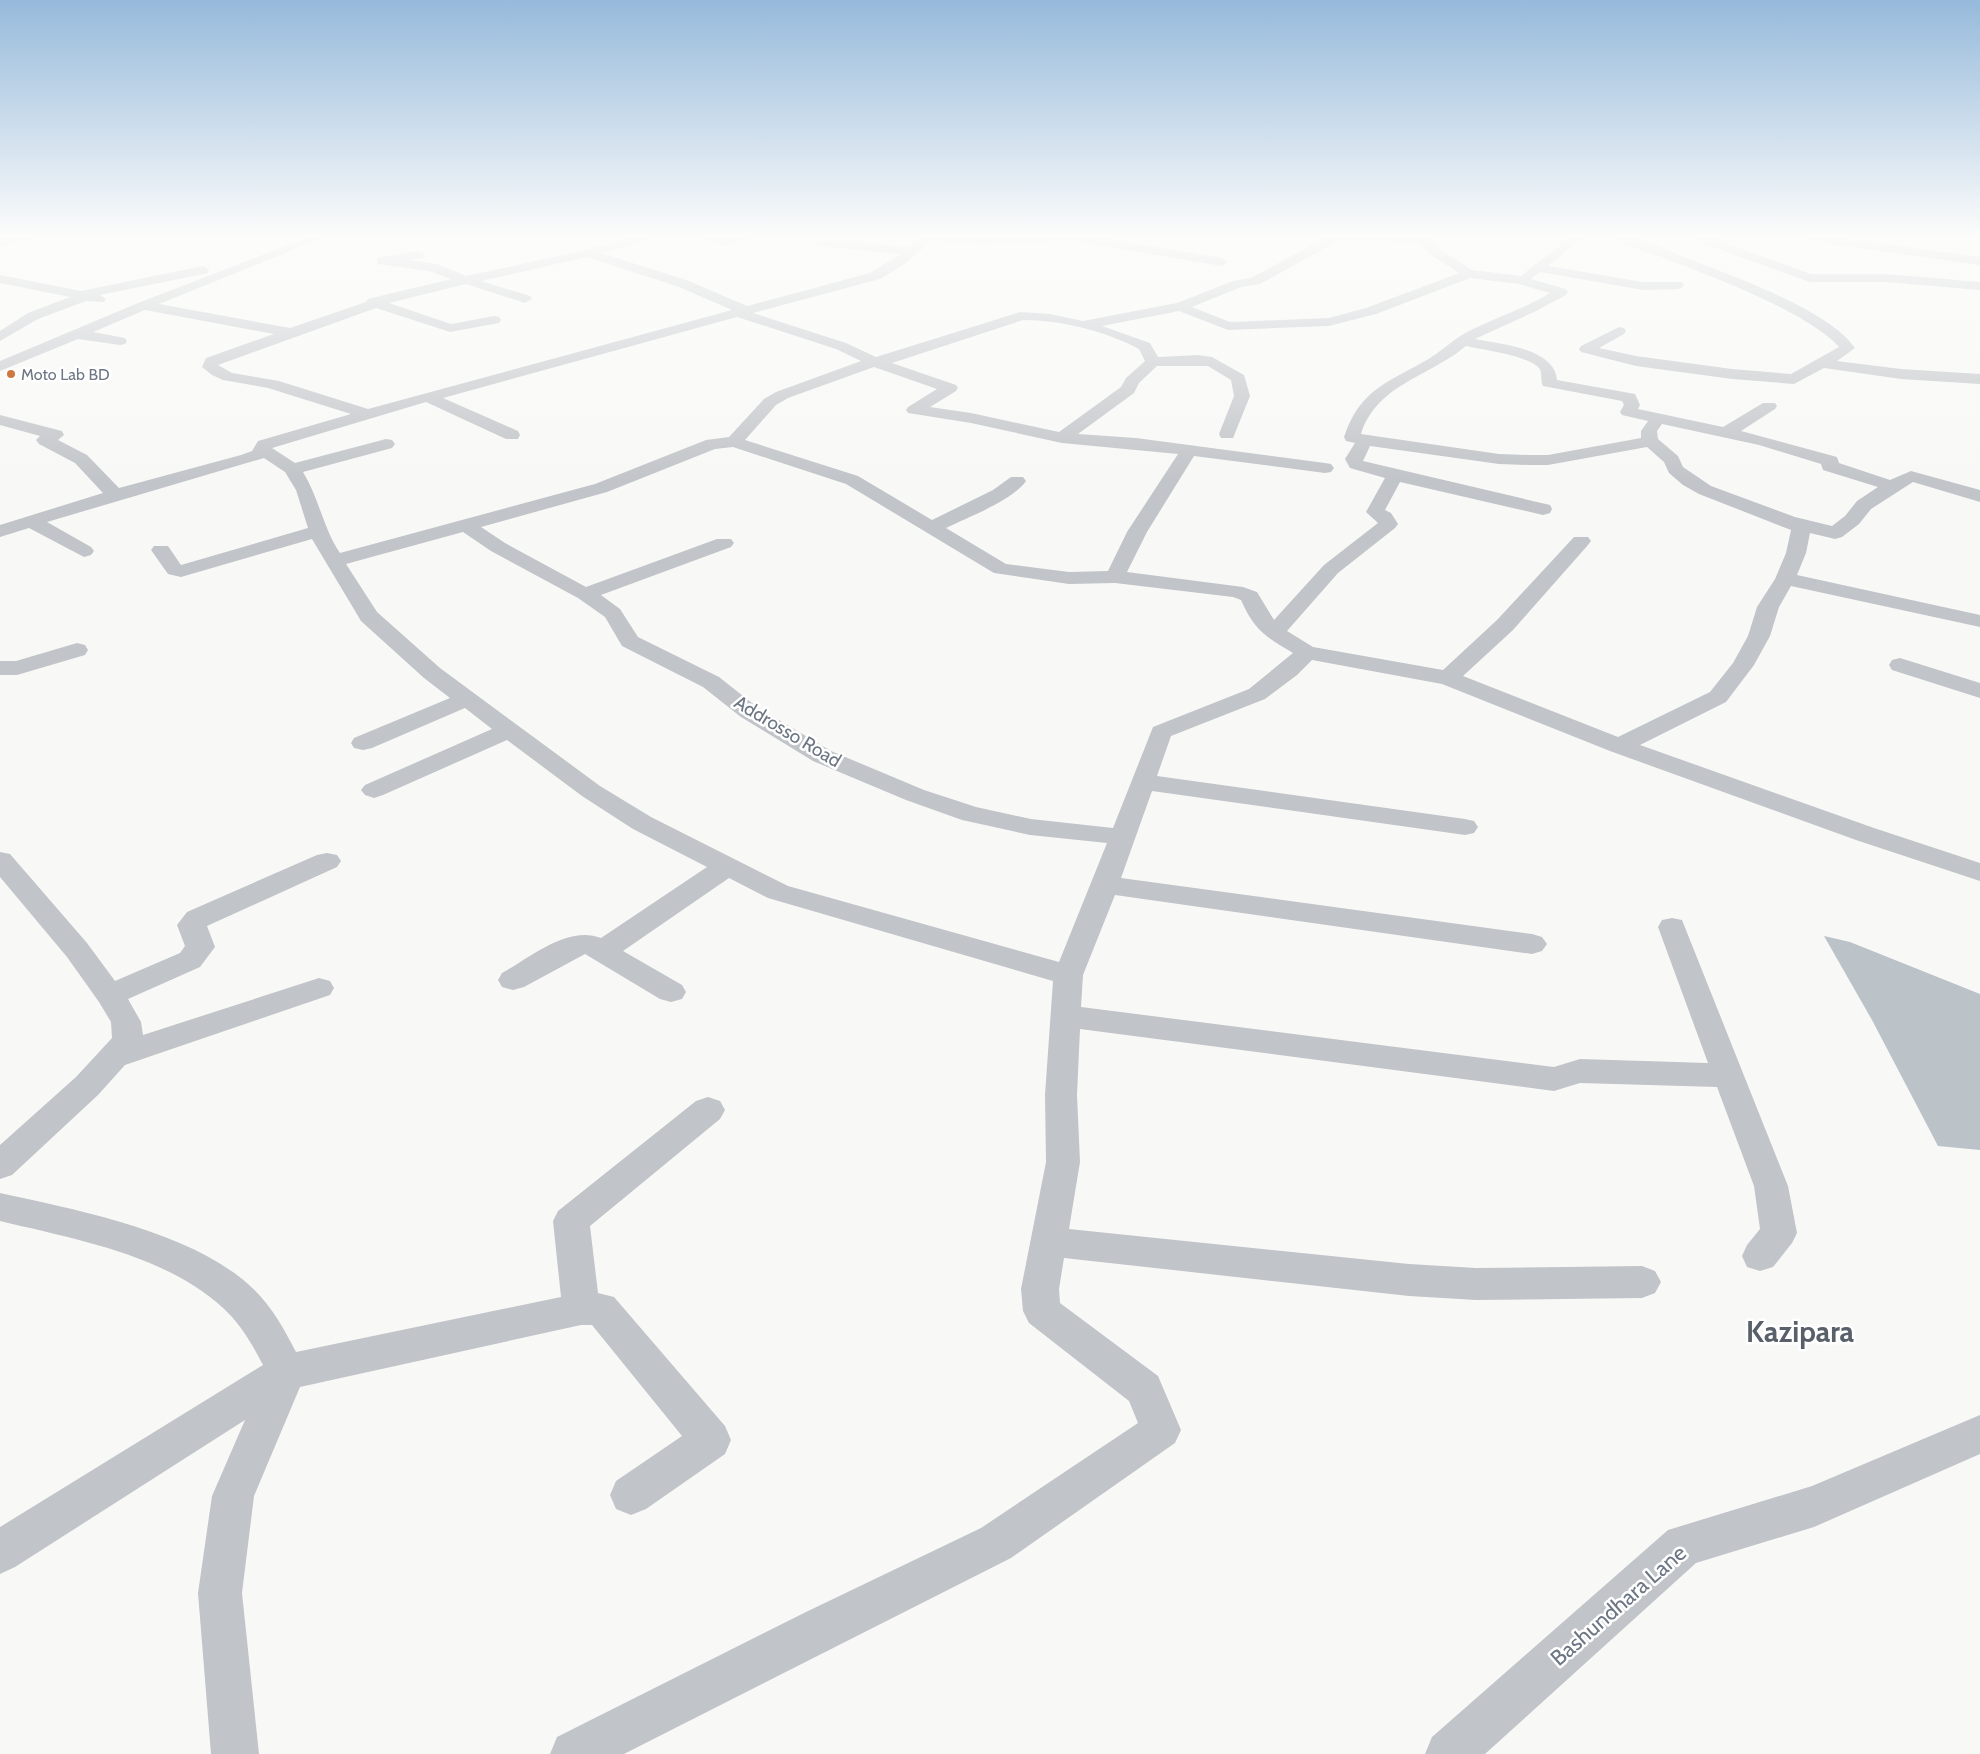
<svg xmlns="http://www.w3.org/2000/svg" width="1980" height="1754" font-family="Cabin,sans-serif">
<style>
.water{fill:#bbc2c8}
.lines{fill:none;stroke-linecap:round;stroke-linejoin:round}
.minor{fill:#c1c4c8;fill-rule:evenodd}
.poi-dot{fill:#cd7742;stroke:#fff;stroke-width:2}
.labels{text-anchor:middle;stroke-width:5;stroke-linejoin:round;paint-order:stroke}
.far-poi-label{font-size:16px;fill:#6c7684;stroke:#fff;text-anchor:start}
.street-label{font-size:19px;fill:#6c7684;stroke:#fff}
.near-street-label{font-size:22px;fill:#6c7684;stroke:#fff}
.near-district-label{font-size:29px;font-weight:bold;fill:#59606a;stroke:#fff}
</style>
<rect width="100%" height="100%" fill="#f8f9f7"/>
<polygon class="water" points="1824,936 1850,942 1980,994 1980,1150 1938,1146 1872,1020"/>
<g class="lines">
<g class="minor">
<polygon points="8,237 33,237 31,240 0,246 0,238"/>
<path d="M309,237H325L159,304L290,328L366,302L368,299L451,279L429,271L378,264L377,261L378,258L418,251L422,252L424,255L422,258L409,260L437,264L466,276L586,250L632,237H651L649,240L601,253L689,281L747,306L870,273L901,254L817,246L815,243L821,239L909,247L921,237H1094L1222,258L1228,262L1222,266L1079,242L978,244L930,242L905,264L880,279L753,313L846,343L876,357L1020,312L1050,314L1083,321L1177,303L1233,281L1251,278L1327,237H1431V240L1441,250L1472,270L1521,276L1570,237H1583L1548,266L1643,282H1682L1684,285L1682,288L1677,289L1643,290L1540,272L1531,279L1566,289L1568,292L1566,295L1534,312L1475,339C1500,344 1555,348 1557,380L1635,394L1640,405L1638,409L1723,427L1763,403H1775L1777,406L1775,409L1741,431L1837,457L1839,463L1890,480L1911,471L1980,490V502L1913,482L1871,509L1859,524L1842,537L1835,539L1810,533L1806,553L1797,575L1980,615V627L1791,586L1779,607L1770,636L1754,665L1726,702L1640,745L1874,828L1980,863V881L1856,840L1610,751L1442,684L1312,660L1297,675L1265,699L1171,736L1157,776L1465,819L1474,821L1478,827L1474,833L1465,835L1152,791L1121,878L1532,934L1542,937L1547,944L1542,951L1532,954L1115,895L1083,975L1081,1007L1554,1067L1580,1059L1708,1063L1658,927L1662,920L1672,918L1682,920L1788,1186L1797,1233L1792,1243L1773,1267L1760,1271L1747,1267L1742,1256L1747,1245L1760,1229L1754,1186L1717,1087L1580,1083L1554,1091L1080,1029L1077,1095L1080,1162L1069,1229L1409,1264L1476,1268L1642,1266L1655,1271L1661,1282L1655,1293L1642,1298L1476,1300L1409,1296L1064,1258L1059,1289L1060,1303L1158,1376L1181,1430L1175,1443L1011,1558L624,1754H550L557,1737L806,1612L981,1528L1138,1423L1129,1401L1029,1323L1023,1311L1021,1289L1046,1162L1045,1095L1053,981L768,898L729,878L623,951L682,985L686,992L682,999L671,1002L660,999L585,954L524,987L513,990L502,987L498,980L502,973C531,957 568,925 601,938L707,867L633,829L582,796L507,740L383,795L374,798L365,795L361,790L365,785L492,729L465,708L372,748L363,750L354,748L351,743L354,738L450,698L424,678L361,621L312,539L181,577L168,574L151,550L154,546H168L181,565L308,528L296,490L285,472L264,458L47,522L91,547L94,551L91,555L84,557L29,528L0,537V525L103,493L75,463L39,444L36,440L40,436L0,425V415L62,431L64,435L58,440L87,455L119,488L241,455L252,451L258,441L351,414L268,388L223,380L212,375L202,367L206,358L274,334L145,310L93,332L125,338L127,341L125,344L120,345L78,339L0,371V361L138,303ZM1336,242L1420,243L1433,256L1459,273L1366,308L1329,318L1230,322L1192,307L1241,287L1260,284ZM587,257L679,287L732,310L368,409L279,381L232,373L218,365L376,308L450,332L499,323L501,320L499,317L494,316L451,324L389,303L466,284L525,303L532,299L530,296L481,281ZM1470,278L1519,284L1550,293C1524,309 1496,317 1469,331C1453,339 1441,352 1425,361C1386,383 1359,391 1344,437L1346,441L1355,443L1345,459L1350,468L1385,478L1366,512L1378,523L1324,565L1274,620L1257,592L1243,587L1127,572L1147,532L1194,456L1325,473L1331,472L1334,468L1331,464L1325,463L1136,438L1078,434L1134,393L1139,383L1157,366H1208L1231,380L1234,396L1219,434L1221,438H1233L1250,396L1244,375L1212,357L1198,355L1158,357L1150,343L1102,326L1179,311L1228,330L1329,326L1376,314ZM737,317L836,349L861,361L776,392L764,399L729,437L706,440L595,484L340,553C323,528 319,498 303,472L392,448L395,444L392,440L386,439L295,463L272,448L426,402L506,439H518L520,435L518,431L443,398ZM1023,320C1060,320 1106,331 1139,349L1145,361L1126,378L1121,387L1059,432L971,413L930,407L956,391L958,388L956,385L892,363ZM1466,346C1482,350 1528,355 1539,368C1543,373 1540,381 1543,386L1622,401L1624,405L1620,412L1622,415L1648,421L1641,431V438L1548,455H1529L1499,454L1361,434C1377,384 1429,377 1466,346ZM874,367L937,389L908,407L906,410L908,413L971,423L1062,443L1178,454L1127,532L1108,571L1069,572L1006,564L946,528C968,517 1012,501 1026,481L1023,477H1011L993,490L932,520L858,476L745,440L776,405L788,398ZM1662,424L1759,445L1821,464L1823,470L1878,487L1857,501L1845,516L1832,526L1795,517L1711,486L1683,467L1678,456L1658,439L1657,431ZM1370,446L1499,464L1529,465H1548L1647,447L1664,462L1669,473L1683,485L1699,494L1791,530L1786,553L1775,579L1757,607L1748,636L1733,663L1710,692L1618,737L1463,676L1513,630L1588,545L1591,541L1588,537H1574L1497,620L1443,670L1313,647L1287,631L1338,573L1395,528L1398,524L1391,513L1385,510L1400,482L1543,515L1550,513L1552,509L1550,505L1363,461ZM733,447L846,484L994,573L1069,584L1115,583L1233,597L1241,600C1254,630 1266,637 1293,653L1249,689L1153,727L1113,828L1031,819L976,807L924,790L831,751L757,707L719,677L638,637L620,609L601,595L731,547L734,543L731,539H717L586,587L505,543L481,527L607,492L715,449ZM463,532L491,551L578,598L605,617L622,646L703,687L741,717L813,761L906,800L962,820L1030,835L1107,843L1059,962L788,886L651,817L600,786L440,668L377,612L346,564Z"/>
<polygon points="700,237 748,237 746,240 727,245 702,240"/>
<path d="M1613,237C1619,237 1626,236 1632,237C1651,242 1670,252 1689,259C1733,276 1829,310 1855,348L1837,361L1901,369L1980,374V384L1901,379L1824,368L1794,384L1732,379L1636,366L1581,352L1579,349L1581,346L1619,327L1624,328L1626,331L1624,334L1599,348L1636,356L1732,369L1791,374L1839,347C1806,311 1710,276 1662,257C1651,253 1620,245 1613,237Z"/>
<polygon points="1692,237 1709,237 1811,274 1886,274 1980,282 1980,290 1886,282 1810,282 1694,240"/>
<polygon points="1805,237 1835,237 1980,257 1980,265 1811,241"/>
<polygon points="203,266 209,270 208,273 100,295 106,299 104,302 86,301 38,319 0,341 0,331 28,313 70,297 0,283 0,275 81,291"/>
<polygon points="77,643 85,645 88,650 85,655 17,675 0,675 0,661 16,661"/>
<polygon points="1900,658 1980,683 1980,698 1892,670 1889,665 1892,660"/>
<polygon points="0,852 10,854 87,943 115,981 180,953 185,946 177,925 187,912 317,855 327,853 337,855 341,861 337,867 207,926 215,947 200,967 128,999 141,1022 143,1035 319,978 330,981 334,988 330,995 125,1065 98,1095 12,1175 0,1179 0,1145 76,1077 112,1038 111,1022 99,1002 67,957 0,877"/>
<path d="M708,1097L720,1101L725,1110L720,1119L590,1226L598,1293L614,1297L725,1426L731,1440L725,1454L646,1509L631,1515L616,1509L610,1495L616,1481L682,1436L592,1325H581L300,1387L254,1496L242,1593L259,1754H211L198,1593L212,1496L245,1420L15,1567L0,1574V1527L263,1365C252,1344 240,1323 222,1307C163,1254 74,1239 0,1221V1193C77,1210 188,1231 248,1284C270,1303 283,1327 296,1352L561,1297L553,1221L558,1211L696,1101Z"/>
<polygon points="1980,1415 1980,1454 1814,1527 1696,1563 1485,1754 1425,1754 1432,1737 1668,1530 1812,1486"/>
</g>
</g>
<linearGradient id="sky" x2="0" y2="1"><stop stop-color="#96badb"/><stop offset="0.49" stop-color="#fcfcfb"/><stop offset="1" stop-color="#fcfcfb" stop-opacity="0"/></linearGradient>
<rect width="1980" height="482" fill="url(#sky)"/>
<circle class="poi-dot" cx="11" cy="374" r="5"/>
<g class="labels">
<g class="far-poi-label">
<text x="21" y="380">Moto Lab BD</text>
</g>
<g class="street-label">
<text transform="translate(788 731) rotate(31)" y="7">Addrosso Road</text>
</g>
<g class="near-street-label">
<text transform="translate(1618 1605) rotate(-41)" y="8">Bashundhara Lane</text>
</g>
<g class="near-district-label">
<text x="1800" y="1342">Kazipara</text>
</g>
</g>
</svg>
